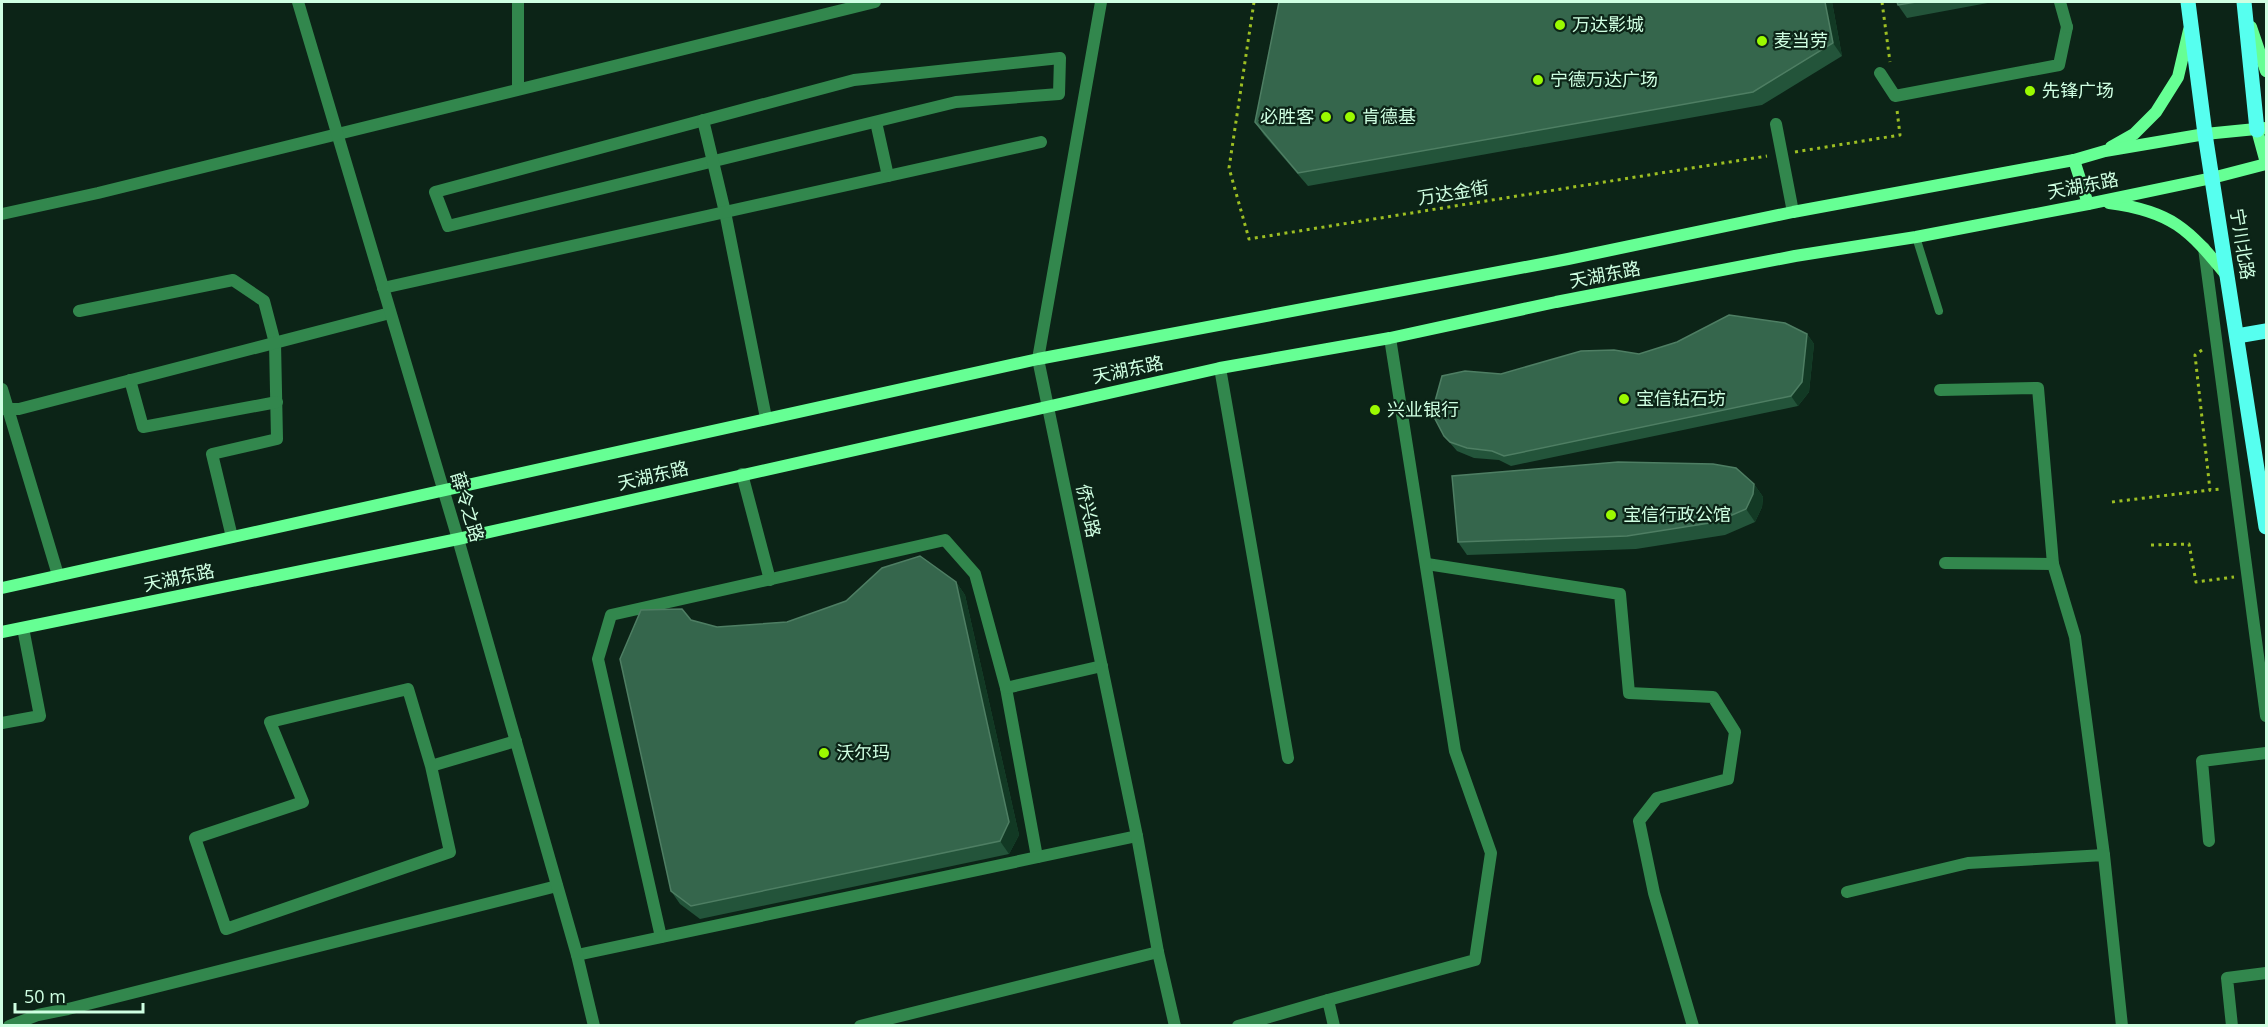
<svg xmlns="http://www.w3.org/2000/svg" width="2268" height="1027" font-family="'Open Sans','Noto Sans SC',sans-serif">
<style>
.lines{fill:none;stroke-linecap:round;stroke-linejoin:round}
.path{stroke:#9dbf23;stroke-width:3;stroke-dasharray:3 4.5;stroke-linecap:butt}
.service{stroke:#32874d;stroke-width:8}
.pedestrian{stroke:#32874d;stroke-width:12}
.minor{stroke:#32874d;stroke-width:12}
.tertiary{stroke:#32874d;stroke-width:12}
.secondary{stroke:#66ff94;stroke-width:12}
.primary{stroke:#56ffef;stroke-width:15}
.wall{fill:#23543a}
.shaded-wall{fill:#123924}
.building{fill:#35664c;stroke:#4e7e63;stroke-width:1.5}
.poi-dot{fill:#9bfa00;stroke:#0c2417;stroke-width:2}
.labels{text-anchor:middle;stroke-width:4.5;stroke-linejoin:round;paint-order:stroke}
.poi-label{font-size:18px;fill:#cfffe2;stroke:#0c2417;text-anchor:start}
.street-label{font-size:18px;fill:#cfffe2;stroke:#0c2417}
</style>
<rect width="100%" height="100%" fill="#0c2417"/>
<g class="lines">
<g class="path">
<polyline points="1254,2 1229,168 1249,239 1767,156"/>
<polyline points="1882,2 1890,62"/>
<polyline points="1795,152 1900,135 1897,110"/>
<polyline points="2202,350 2195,355 2210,490 2223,489"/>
<polyline points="2112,502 2210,490"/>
<polyline points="2151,545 2189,544 2196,582 2234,577"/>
</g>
<polyline class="service" points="1916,237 1939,311"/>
<g class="pedestrian">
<polyline points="1880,73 1895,96 2059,65 2067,27"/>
<polyline points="1776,124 1793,212"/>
</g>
<g class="minor">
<polyline points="2060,2 2067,27"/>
<polygon points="1060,58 1059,94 956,102 448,226 435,192 854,80"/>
<polyline points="518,89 518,2"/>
<polyline points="703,120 725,212 766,418"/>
<polyline points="876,122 888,176"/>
<polyline points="2,214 98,193 875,2"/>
<polyline points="2204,248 2266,716"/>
<polyline points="383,288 1041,142"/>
<polyline points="79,311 233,280 264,301 275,343 277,439 212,454 232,537"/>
<polyline points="1038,359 1101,2"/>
<polyline points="1220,368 1288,758"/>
<polyline points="130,380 143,427 277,402"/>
<polyline points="2,389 58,575"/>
<polyline points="1940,390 2038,388 2053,564"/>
<polyline points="2,409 19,409 390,313"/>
<polyline points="742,474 770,580"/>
<polyline points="1945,563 2053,564 2075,637 2104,855"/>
<polyline points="1427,564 1620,594 1629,693 1713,697 1735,732 1728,779 1657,798 1639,821 1654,893 1693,1026"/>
<polyline points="1006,688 1037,857"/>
<polyline points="2,723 40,716 23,628"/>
<polyline points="431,766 408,689 270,722 303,802 195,838 226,929 450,852 431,766 516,741"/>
<polyline points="2209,841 2202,761 2266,753"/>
<polyline points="1847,892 1968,863 2104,855 2122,1026"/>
<polyline points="661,937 598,659 611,615 945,540 975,574 1006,688 1102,666"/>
<polyline points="577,955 1137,836"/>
<polyline points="1328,1000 1475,960 1491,853 1455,751 1390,338"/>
<polyline points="9,1026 38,1015 68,1009 557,886"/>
<polyline points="860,1026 1158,952"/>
<polyline points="1238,1026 1328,1000 1334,1026"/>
<polyline points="2232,1026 2227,978 2266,973"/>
</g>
<g class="tertiary">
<polyline points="298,2 458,539 577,955 594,1026"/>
<polyline points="1038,359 1137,836 1158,952 1175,1026"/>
</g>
<g class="secondary">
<polyline points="2251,27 2266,71"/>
<polyline points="2257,130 2266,163"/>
<polyline points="2111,147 2134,134 2156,112 2178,77 2189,30"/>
<polyline points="2074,160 2088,204"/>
<path d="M2109,203C2171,211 2189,229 2227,276"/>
<polyline points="2,588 1038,359 1568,259 1793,212 2074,160 2105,151 2205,134 2266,128"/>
<polyline points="2,632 458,539 1220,368 1390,338 1556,302 1795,256 1916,237 2088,204 2212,178 2266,164"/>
</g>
<g class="primary">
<polyline points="2188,2 2205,134 2266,527"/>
<polyline points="2244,2 2257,130"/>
<polyline points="2237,336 2266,331"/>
</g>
</g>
<g class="wall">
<polygon points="1832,2 1842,56 1762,105 1308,186 1264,135 1255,122"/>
<polygon points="1897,2 1993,2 1907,18 1898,5"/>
<polygon points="1807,334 1814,344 1809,392 1798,406 1511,466 1499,460 1474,458 1457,451 1444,436 1501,374 1639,354"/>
<polygon points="1754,484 1763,497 1762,507 1755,522 1725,535 1636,549 1467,555 1458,542"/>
<polygon points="956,582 965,595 1019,835 1009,854 700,919 680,904 671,891 691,620 717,627 787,622"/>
</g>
<g class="shaded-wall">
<polygon points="1825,2 1832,2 1842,56 1833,43"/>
<polygon points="1807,334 1814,344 1809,392 1798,406 1791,396"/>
<polygon points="1754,484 1763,497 1762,507 1755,522 1746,509"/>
<polygon points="956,582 965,595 1019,835 1009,854 1000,841"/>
</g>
<g class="building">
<polygon points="1279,2 1825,2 1833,43 1753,92 1298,173 1255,122"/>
<polygon points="1897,2 1916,2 1898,5"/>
<polygon points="1729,315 1785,323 1807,334 1802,382 1791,396 1504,456 1492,451 1467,448 1450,442 1444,436 1433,415 1434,405 1442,376 1465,371 1501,374 1581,351 1614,350 1639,354 1677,342"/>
<polygon points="1618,462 1713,464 1736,468 1754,484 1753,494 1746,509 1716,522 1627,536 1458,542 1452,476"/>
<polygon points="920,556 956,582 1009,822 1000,841 691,906 671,891 620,659 641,610 682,609 691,620 717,627 787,622 846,601 882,568"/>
</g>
<g class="poi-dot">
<circle cx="1560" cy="25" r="6"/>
<circle cx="1762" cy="41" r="6"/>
<circle cx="1538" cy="80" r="6"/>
<circle cx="2030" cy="91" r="6"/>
<circle cx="1326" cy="117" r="6"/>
<circle cx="1350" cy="117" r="6"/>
<circle cx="1624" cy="399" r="6"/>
<circle cx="1375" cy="410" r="6"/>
<circle cx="1611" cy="515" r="6"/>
<circle cx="824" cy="753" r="6"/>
</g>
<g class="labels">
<g class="poi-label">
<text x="1572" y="31">万达影城</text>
<text x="1774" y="47">麦当劳</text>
<text x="1550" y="86">宁德万达广场</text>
<text x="2042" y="97">先锋广场</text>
<text x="1314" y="123" text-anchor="end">必胜客</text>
<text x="1362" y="123">肯德基</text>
<text x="1636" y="405">宝信钻石坊</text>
<text x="1387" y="416">兴业银行</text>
<text x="1623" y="521">宝信行政公馆</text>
<text x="836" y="759">沃尔玛</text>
</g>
<g class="street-label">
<text transform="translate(2083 186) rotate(-11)" y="6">天湖东路</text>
<text transform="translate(1453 193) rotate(-9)" y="6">万达金街</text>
<text transform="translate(2242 244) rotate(81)" y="6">宁川北路</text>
<text transform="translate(1605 275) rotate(-11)" y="6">天湖东路</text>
<text transform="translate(1128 370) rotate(-12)" y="6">天湖东路</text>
<text transform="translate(653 476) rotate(-13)" y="6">天湖东路</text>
<text transform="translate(467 507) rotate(73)" y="6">薛令之路</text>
<text transform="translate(1088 511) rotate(78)" y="6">侨兴路</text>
<text transform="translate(179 578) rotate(-12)" y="6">天湖东路</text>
</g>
</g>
<rect width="2268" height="1027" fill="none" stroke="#cfffe2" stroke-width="6"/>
<path d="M15 1003v9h128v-9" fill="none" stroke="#cfffe2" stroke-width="3"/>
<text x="24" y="1003" font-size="18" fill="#cfffe2" stroke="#0c2417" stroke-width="4.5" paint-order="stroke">50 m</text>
</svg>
